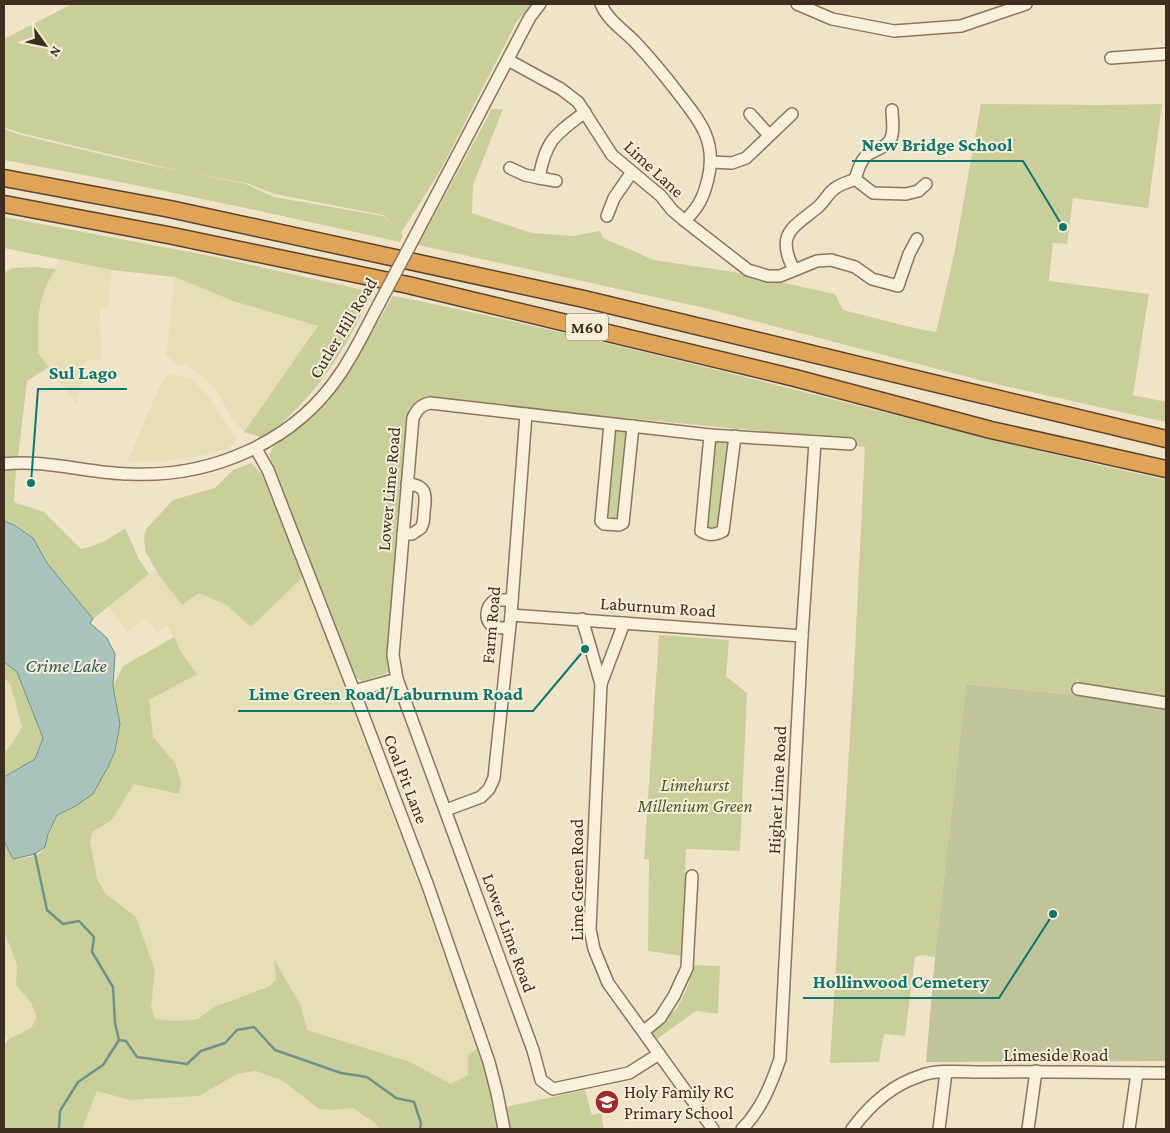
<svg xmlns="http://www.w3.org/2000/svg" width="1170" height="1133" font-family="'Crimson Pro',serif">
<style>
.farmland{fill:#e6deb5}
.green{fill:#c9cf9b;fill-rule:evenodd}
.cemetery{fill:#bfc49a}
.water{fill:#a9c4bc;stroke:#6f938a}
.lines{fill:none;stroke-linecap:round;stroke-linejoin:round}
.stream{stroke:#6f938a;stroke-width:2.5}
.minor-casing{stroke:#8d765c;stroke-width:14}
.highway-casing{stroke:#5b4430;stroke-width:19}
.minor{stroke:#faf1dc;stroke-width:11}
.highway{stroke:#e0a458;stroke-width:16}
.minor-bridge-casing{stroke:#8d765c;stroke-width:14;stroke-linecap:butt}
.minor-bridge{stroke:#faf1dc;stroke-width:11}
.labels{text-anchor:middle;stroke-width:4;stroke-linejoin:round;paint-order:stroke}
.shield{fill:#f7eed8;stroke:#756857;stroke-width:1}
.shield-label{font-size:16px;font-weight:bold;fill:#3d2e20}
.street-label{font-size:18px;fill:#3d2e20;stroke:#f7eed8}
.park-label{font-size:18px;font-style:italic;fill:#4d5a26;stroke:#f7eed8}
.poi-label{font-size:18px;fill:#3d2e20;stroke:#f7eed8;text-anchor:start}
.water-label{font-size:19px;font-style:italic;fill:#2f5d5a;stroke:#f7eed8}
.leader{fill:none;stroke:#0f766e;stroke-width:2}
.callout-dot{fill:#0f766e;stroke:#f7eed8;stroke-width:2}
.callout-label{font-size:19px;text-anchor:middle;font-weight:bold;fill:#0f766e;stroke:#f7eed8;stroke-width:4;stroke-linejoin:round;paint-order:stroke}
</style>
<rect width="100%" height="100%" fill="#f0e4c8"/>
<g class="farmland">
<polygon points="59,260 112,270 108,308 100,309 101,359 86,361 77,404 38,354 39,302 46,283 56,269"/>
<polygon points="175,277 233,301 318,326 244,432 233,420 217,392 202,377 185,364 179,366 166,355"/>
<polygon points="172,374 191,378 208,396 237,440 227,449 199,456 160,462 127,462 163,379"/>
<polygon points="155,570 182,605 199,593 225,604 251,627 303,577 419,886 477,1049 468,1054 468,1075 451,1084 410,1062 307,1030 301,1006 275,960 276,980 270,986 214,1007 198,1019 176,1021 156,1019 151,1008 155,970 136,917 106,894 97,879 90,842 92,832 111,821 134,784 175,763 153,737 149,700 181,652 167,625 157,632 145,618 128,632 108,607"/>
<polygon points="4,677 11,686 22,727 11,747 4,752"/>
<polygon points="4,931 17,965 16,985 31,1003 37,1018 31,1028 9,1039 4,1035"/>
<polygon points="256,1071 283,1081 319,1109 329,1110 353,1107 375,1123 379,1129 82,1129 97,1091 130,1100 199,1096 237,1074"/>
</g>
<g class="green">
<path d="M72,4H531L516,23L440,171L401,233L403,236L400,242C268,212 136,184 4,160V129L21,135L126,160L184,172L20,133L4,127V39ZM189,173L246,183L275,194L383,215L394,226L383,216L274,197L246,184Z"/>
<polygon points="981,104 1104,105 1162,104 1148,208 1073,198 1067,244 1053,243 1049,281 1149,294 1133,395 1166,402 1166,422 987,382 705,308 418,245 492,109 503,109 473,185 472,213 532,233 573,236 600,231 603,238 654,260 734,272 835,294 843,310 910,327 936,332 954,255"/>
<path d="M4,217L216,257L372,292C345,352 316,397 264,438L244,432L318,326L233,301L175,277L112,270L4,248Z"/>
<path d="M36,267L56,269C35,299 39,319 38,353L49,367L27,381L18,457H4V273L12,268Z"/>
<path d="M393,296C653,347 907,423 1166,480V697L1080,683L1077,678L1074,695L966,684L935,957L923,955L915,957L905,1036L884,1034L879,1062L830,1063L854,669L865,447L853,446L854,440L427,399L415,406L391,669L387,673L362,681L355,677L269,455L274,446L291,434L328,402L353,365Z"/>
<polygon points="616,428 626,431 627,433 619,512 616,519 611,520 606,513 614,431"/>
<polygon points="718,442 727,443 728,446 719,527 717,529 707,529 705,526 714,443"/>
<polygon points="251,463 262,474 303,577 251,627 225,604 199,593 182,605 158,574 145,551 144,535 147,528 173,500 215,488 233,470"/>
<path d="M16,470L14,501L16,503L44,512L81,549C99,545 110,539 125,528L139,559L149,574L93,619L47,563L33,538L14,525L4,521V471Z"/>
<polygon points="659,635 729,640 726,676 747,693 740,851 686,849 685,872 690,873 682,956 648,951 649,860 644,859"/>
<polygon points="174,637 181,652 197,674 149,700 153,737 175,763 181,781 179,794 134,784 111,821 92,832 90,842 97,879 106,894 136,917 155,970 151,1008 156,1019 176,1021 198,1019 214,1007 270,986 276,979 274,959 301,1006 307,1030 410,1062 451,1084 468,1075 468,1054 477,1049 494,1097 499,1129 379,1129 375,1123 353,1108 329,1110 319,1109 283,1081 256,1071 237,1074 199,1096 130,1100 97,1091 82,1129 4,1129 4,1045 9,1039 31,1028 37,1018 31,1003 16,985 17,965 4,931 4,841 13,859 37,856 45,847 48,834 57,815 74,807 120,724 113,687 123,666"/>
<polygon points="4,662 17,672 43,738 35,759 4,777 4,752 11,746 22,727 11,686 4,677"/>
<polygon points="693,965 720,966 718,1014 696,1011 657,1039 651,1032 678,1007 689,983"/>
<polygon points="585,1090 592,1115 601,1113 604,1129 510,1129 506,1107"/>
</g>
<polygon class="cemetery" points="966,684 1074,695 1166,708 1166,1061 926,1062 935,957"/>
<polygon class="water" points="4,521 14,525 33,538 47,563 93,619 90,623 107,638 115,654 113,687 120,724 115,751 109,765 93,794 74,807 57,815 48,834 45,847 35,854 13,859 4,841 4,777 35,759 43,738 17,672 4,662"/>
<g class="lines">
<g class="stream">
<polyline points="35,854 47,910 63,924 79,921 94,937 92,952 113,987 115,1023 119,1040 103,1065 78,1082 60,1111 59,1129"/>
<polyline points="119,1040 126,1041 137,1057 187,1064 201,1051 225,1043 237,1030 254,1027 275,1050 341,1073 367,1077 396,1098 414,1102 421,1123 420,1129"/>
</g>
<g class="minor-casing">
<g id="minor">
<path d="M601,4C608,21 624,30 636,43C651,59 665,76 678,93C700,121 717,141 708,179C703,199 699,206 685,221"/>
<polyline points="797,4 832,19 894,31 961,26 1026,4"/>
<polyline points="1111,58 1166,54"/>
<polyline points="508,60 561,89 578,102 612,155 661,196 672,210 685,221 748,270 768,276 780,276 817,261 831,260 855,267 872,279 898,286 909,254 917,239"/>
<polyline points="750,114 769,135"/>
<polyline points="712,162 732,163 746,158 792,114"/>
<path d="M510,168L525,175L539,178C546,139 555,135 585,112"/>
<polyline points="539,178 556,181"/>
<polyline points="855,179 873,193 906,194 918,191 926,184"/>
<polyline points="607,216 614,198 632,172"/>
<polyline points="414,238 530,17 540,4"/>
<path d="M794,270C775,233 793,228 818,207C825,201 829,191 837,187C843,183 850,182 855,179C858,171 859,164 865,157C874,148 889,149 892,135C894,127 892,118 892,110"/>
<polyline points="610,424 601,521 604,524 619,525 623,523 633,426"/>
<path d="M710,435L701,531C709,536 715,535 723,531L735,436"/>
<polyline points="256,449 268,470 354,691 428,886 489,1062 497,1093 504,1129"/>
<path d="M4,464C45,459 87,473 129,474C210,478 294,443 340,374C355,352 366,328 379,304"/>
<path d="M403,534H412L421,528C424,523 424,517 424,512C426,496 428,485 407,484"/>
<polyline points="511,615 802,636"/>
<polyline points="582,619 601,684"/>
<polyline points="624,623 601,684 590,929 594,949 608,983 713,1129"/>
<path d="M509,628C505,628 500,628 496,627C483,623 485,607 495,600H512"/>
<polyline points="1078,689 1166,703"/>
<polyline points="354,691 397,679"/>
<polyline points="446,810 481,797 489,789 494,778 511,615 526,414"/>
<polyline points="644,1031 660,1018 674,996 687,968 692,876"/>
<path d="M659,1054L629,1073L553,1089L541,1080L533,1050L397,679L393,655L413,418C417,410 420,405 430,403L710,435L850,444"/>
<path d="M742,1129C761,1110 771,1085 780,1059L802,636L815,442"/>
<path d="M852,1129C869,1106 892,1085 920,1076C937,1069 965,1072 984,1072C1045,1071 1105,1073 1166,1073"/>
<polyline points="939,1129 946,1072"/>
<polyline points="1028,1129 1036,1071"/>
<polyline points="1129,1129 1137,1073"/>
</g>
</g>
<g class="highway-casing">
<g id="highway">
<polyline points="4,178 170,209 584,299 1166,439"/>
<polyline points="4,204 168,235 408,285 795,378 991,430 1166,469"/>
</g>
</g>
<use href="#minor" class="minor"/>
<use href="#highway" class="highway"/>
<g class="minor-bridge-casing">
<polyline id="minor-bridge" points="379,304 414,238"/>
</g>
<use href="#minor-bridge" class="minor-bridge"/>
</g>
<defs>
<g id="school-disc" transform="scale(1.25)"><circle r="9.5" fill="#9e2a2b" stroke="#f7eed8"/><path d="M0-5L7-2L0 1L-7-2ZM-4 1L0 2.5L4 1V4Q0 6-4 4Z" fill="#fff"/></g>
</defs>
<g fill-rule="evenodd">
<use href="#school-disc" x="607" y="1102"/>
</g>
<g class="labels">
<rect class="shield" x="566" y="313.5" width="42" height="27" rx="4"/>
<g class="shield-label">
<text x="587" y="333">M60</text>
</g>
<g class="street-label">
<text transform="translate(654 169) rotate(43)" y="6">Lime Lane</text>
<text transform="translate(343 328) rotate(-59)" y="6">Cutler Hill Road</text>
<text transform="translate(389 489) rotate(-85)" y="6">Lower Lime Road</text>
<text transform="translate(658 607) rotate(4)" y="6">Laburnum Road</text>
<text transform="translate(491 625) rotate(-85)" y="6">Farm Road</text>
<text transform="translate(406 779) rotate(69)" y="6">Coal Pit Lane</text>
<text transform="translate(777 790) rotate(-87)" y="6">Higher Lime Road</text>
<text transform="translate(577 880) rotate(-90)" y="6">Lime Green Road</text>
<text transform="translate(509 933) rotate(70)" y="6">Lower Lime Road</text>
<text x="1056" y="1061">Limeside Road</text>
</g>
<g class="park-label">
<text x="695" y="791">Limehurst<tspan x="695" dy="21">Millenium Green</tspan></text>
</g>
<g class="poi-label">
<text x="624" y="1098">Holy Family RC<tspan x="624" dy="21">Primary School</tspan></text>
</g>
<g class="water-label">
<text x="66" y="672">Crime Lake</text>
</g>
</g>
<path class="leader" d="M1063 227L1023 161H852M31 483L38 389H127M585 649L533 711H238M1053 914L999 998H803"/>
<g class="callout-dot">
<circle cx="1063" cy="227" r="5"/>
<circle cx="31" cy="483" r="5"/>
<circle cx="585" cy="649" r="5"/>
<circle cx="1053" cy="914" r="5"/>
</g>
<g class="callout-label">
<text x="937" y="151">New Bridge School</text>
<text x="83" y="379">Sul Lago</text>
<text x="386" y="700">Lime Green Road/Laburnum Road</text>
<text x="901" y="988">Hollinwood Cemetery</text>
</g>
<rect width="1170" height="1133" fill="none" stroke="#3d2e20" stroke-width="10"/>
<g transform="translate(45 45) rotate(123)" stroke="#f7eed8" stroke-width="4" paint-order="stroke">
<path d="M0-4L9 19L0 12L-9 19Z" fill="#3d2e20"/>
<text y="-8" font-size="14" font-weight="bold" text-anchor="middle" fill="#3d2e20">N</text>
</g>
</svg>
